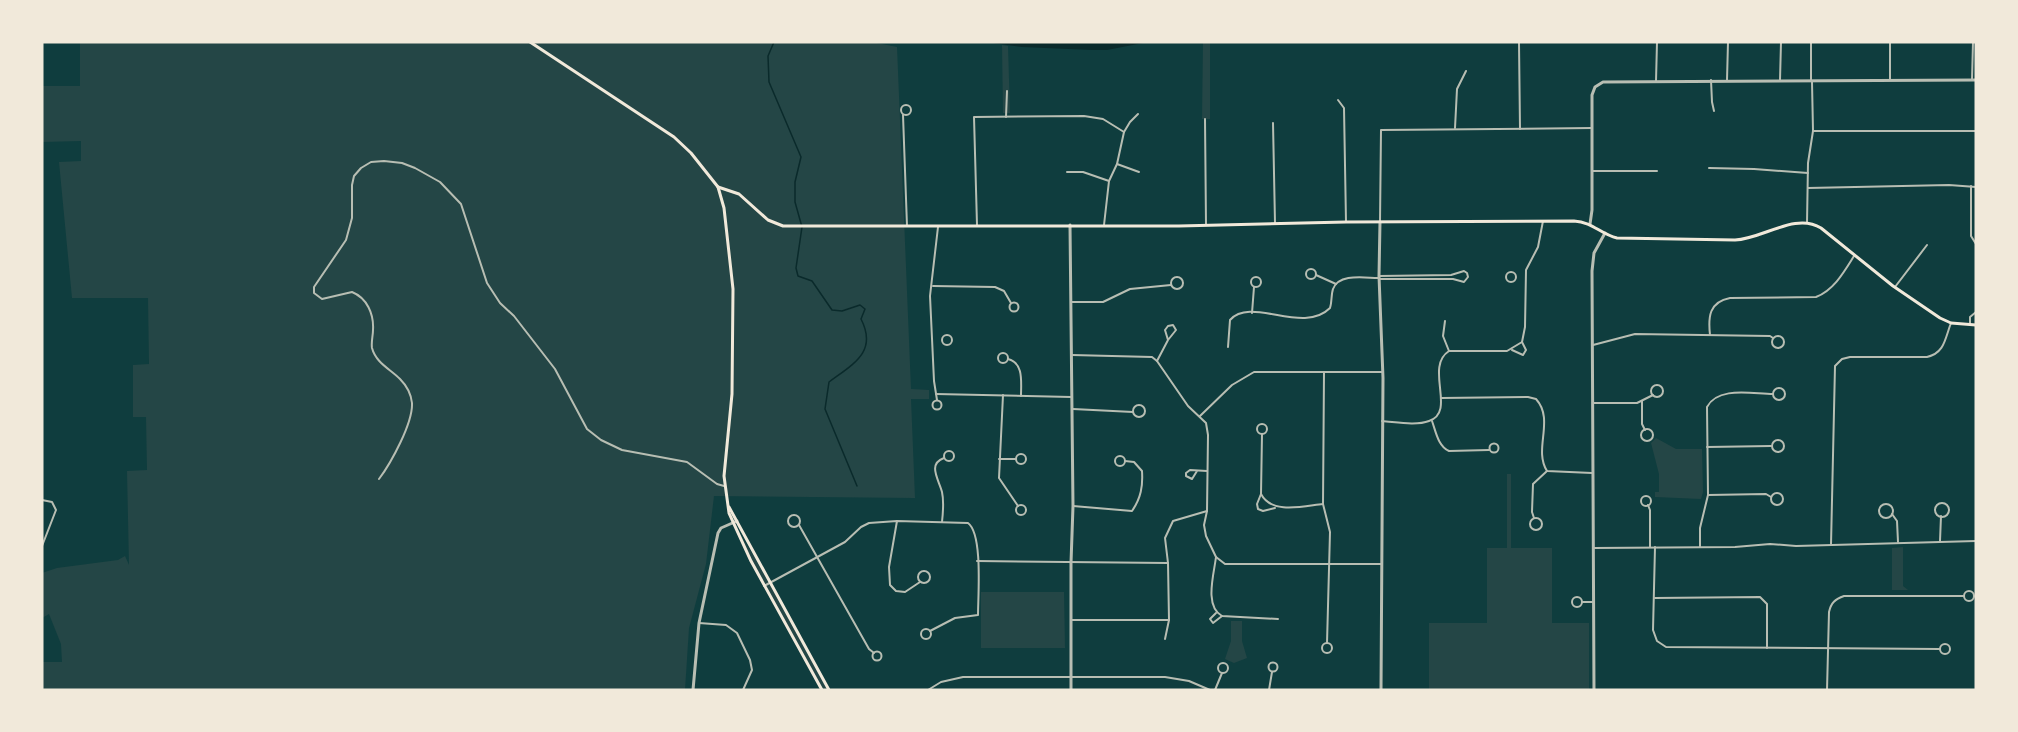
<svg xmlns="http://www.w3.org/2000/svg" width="2018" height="732" font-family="'Noto Serif',serif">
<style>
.green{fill:#244646}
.water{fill:#0a2a2b}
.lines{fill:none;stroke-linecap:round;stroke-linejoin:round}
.stream{stroke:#0a2a2b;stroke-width:1.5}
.minor{stroke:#b8beb3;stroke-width:2}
.tertiary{stroke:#b8beb3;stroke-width:3}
.secondary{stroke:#f1e9da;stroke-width:3}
</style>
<rect width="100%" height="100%" fill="#0f3d3e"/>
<g class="green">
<polygon points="80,42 872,42 897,47 911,389 929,390 929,399 911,399 915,498 714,496 706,564 689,628 685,690 42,690 42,662 62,662 61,644 49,614 42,618 42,573 57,568 118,560 125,556 129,565 127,471 147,470 146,417 133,417 133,365 149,364 148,298 72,298 59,162 81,161 81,141 42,142 42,86 80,86"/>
<polygon points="1203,42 1210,42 1210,119 1202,119"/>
<polygon points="1002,45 1008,46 1010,113 1003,113"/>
<polygon points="1656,438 1676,449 1702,449 1703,492 1701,499 1655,497 1655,492 1659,492 1659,474 1651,443"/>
<polygon points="1507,474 1511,474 1511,548 1552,548 1552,623 1589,623 1589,690 1429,690 1429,623 1487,623 1487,548 1507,548"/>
<polygon points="739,533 755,558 828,690 823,690 752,560"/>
<polygon points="1903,547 1903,586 1908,590 1892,590 1892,548"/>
<polygon points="981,592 1064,592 1065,648 981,648"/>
<polygon points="1231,621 1242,621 1242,641 1247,658 1234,663 1225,659 1231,641"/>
</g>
<polygon class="water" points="986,42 1148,42 1107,50 1092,50 1022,47"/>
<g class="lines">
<path class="stream" d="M774,42L768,56L769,82L801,157L795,182V202L802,227L796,268L798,276L812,281L832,310L842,311L860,305L865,309L861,319C878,352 853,364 829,382L825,409L857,486"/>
<g class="minor">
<polyline points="1519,43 1520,129"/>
<polyline points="1711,80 1712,102 1714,111"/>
<polyline points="1727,80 1728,42"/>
<polyline points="1780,80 1781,42"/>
<polyline points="1811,80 1811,42"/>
<polyline points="1890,80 1890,42"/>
<polyline points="1972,80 1973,42"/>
<polyline points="1656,81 1657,42"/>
<polyline points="1338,100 1344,108 1346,222"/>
<circle cx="906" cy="110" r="5"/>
<polyline points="903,115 907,226"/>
<polyline points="1006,117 1007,91"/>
<polyline points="1205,119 1206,225"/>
<polyline points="1273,123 1275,223"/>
<polyline points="1455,128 1457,89 1466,71"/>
<polyline points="1813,131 1976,131"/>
<polyline points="1124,132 1130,122 1138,114"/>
<polyline points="1117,164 1139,172"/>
<polyline points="1709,168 1754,169 1808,173"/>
<polyline points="1592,171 1657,171"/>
<polyline points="1067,172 1083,172 1109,181"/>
<polyline points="1971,186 1971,236 1976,244"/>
<polyline points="1808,188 1949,185 1976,187"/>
<polyline points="1380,222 1381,130 1592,128"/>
<polyline points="1807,223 1808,163 1813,131 1812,82"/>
<polyline points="977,225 974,117 1084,116 1103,119 1124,132 1117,164 1109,181 1104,225"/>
<circle cx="1311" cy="274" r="5"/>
<circle cx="1511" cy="277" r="5"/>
<polyline points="1316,275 1336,284"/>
<polyline points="1379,276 1451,275 1464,271 1467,273 1468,277 1464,282 1453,279 1379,279"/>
<circle cx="1177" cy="283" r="6"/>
<circle cx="1256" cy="282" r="5"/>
<polyline points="933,286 995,287 1004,291 1011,303"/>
<polyline points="1895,287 1927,245"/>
<polyline points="1071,302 1103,302 1130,289 1171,285"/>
<circle cx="1014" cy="307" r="4.5"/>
<polyline points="1252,313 1254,287"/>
<polyline points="1445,321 1443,336 1449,351"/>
<polyline points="1970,325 1970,317 1976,312"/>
<path d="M1710,335C1708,317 1709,302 1730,298L1816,297C1834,290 1844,272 1854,256"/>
<circle cx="947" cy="340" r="5"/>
<circle cx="1778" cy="342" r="6"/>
<polyline points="1593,345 1635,334 1770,336 1773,338"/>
<path d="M1228,347L1230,320C1251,296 1303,335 1330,308C1332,302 1331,295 1333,289C1339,273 1365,278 1378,278"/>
<polyline points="1512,350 1523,355 1526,350 1522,342"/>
<circle cx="1003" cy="358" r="5"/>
<polyline points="1072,355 1152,357 1157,361 1188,406 1206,423 1208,435 1207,511 1204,525 1206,536 1216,557 1225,564 1381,564"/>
<path d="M1008,359C1024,363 1021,382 1021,396"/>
<polyline points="1157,361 1168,340 1176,330 1173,325 1168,326 1165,330 1168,340"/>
<polyline points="1324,372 1323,504 1330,532 1327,643"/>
<circle cx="1657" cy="391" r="6"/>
<circle cx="1779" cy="394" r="6"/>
<polyline points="936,394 1071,397"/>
<polyline points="1003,395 999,478 1018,506"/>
<path d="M1441,398L1528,397L1536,399C1555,420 1533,449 1547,471L1592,473"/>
<polyline points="937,400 934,381 930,296 938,227"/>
<circle cx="937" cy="405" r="4.5"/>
<polyline points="1642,401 1642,424 1645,430"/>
<polyline points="1593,403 1637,403 1653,395"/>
<circle cx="1139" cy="411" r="6"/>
<polyline points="1073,409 1133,412"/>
<polyline points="1200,416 1232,385 1254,372 1382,372"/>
<path d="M1382,421C1396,422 1416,426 1429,421C1457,412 1424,367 1449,351H1507L1522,342L1525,327L1526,270L1538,247L1543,221"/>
<path d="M1432,421C1436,432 1438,446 1449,451L1489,450"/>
<circle cx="1262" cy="429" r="5"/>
<circle cx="1647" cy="435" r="6"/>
<path d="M1262,434L1261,494C1272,515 1304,506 1323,504"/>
<circle cx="1778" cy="446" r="6"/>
<circle cx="1494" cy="448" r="4.5"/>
<polyline points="1707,447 1771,446"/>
<circle cx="949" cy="456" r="5"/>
<circle cx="1021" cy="459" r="5"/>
<circle cx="1120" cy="461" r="5"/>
<polyline points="999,459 1016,459"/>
<polyline points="1197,471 1192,479 1186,476 1186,473 1190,470 1207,471"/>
<path d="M379,479C391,463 413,423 412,403C411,394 406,385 400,379C390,369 376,363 372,348C371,342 373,336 373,330C374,314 367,298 352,292L322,299L314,293V287L346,240L352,218V185L354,176L361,168L371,162L384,161L402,163L415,168L440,182L461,204L487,283L500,303L514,316L555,369L587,429L601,440L622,450L687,462L717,484L724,486"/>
<circle cx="1777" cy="499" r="6"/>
<polyline points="1261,494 1257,504 1258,509 1263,511 1275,508"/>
<polyline points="1708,495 1766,494 1771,497"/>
<circle cx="1646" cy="501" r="5"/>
<polyline points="42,500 52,502 56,510 42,546"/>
<circle cx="1942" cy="510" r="7"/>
<circle cx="1886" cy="511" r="7"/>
<polyline points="1648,505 1650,510 1650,547"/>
<circle cx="1021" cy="510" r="5"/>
<path d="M1073,506L1132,511C1141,498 1143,486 1142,471L1134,462L1125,461"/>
<polyline points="1892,514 1897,521 1898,542"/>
<circle cx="794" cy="521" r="6"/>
<circle cx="1536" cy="524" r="6"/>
<polyline points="1534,518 1532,512 1533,484 1547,471"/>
<polyline points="897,521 889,567 890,585 896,591 905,592 920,582"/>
<path d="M942,522C943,513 944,501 942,492C939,480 927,464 944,458"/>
<polyline points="799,525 869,649 874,653"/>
<polyline points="1940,541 1941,516"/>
<path d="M1831,545L1835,366L1842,359L1850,357H1927C1945,353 1945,338 1951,323"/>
<polyline points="1655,547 1653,630 1657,641 1666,647 1940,649"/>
<path d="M1700,547V528L1708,495L1707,407C1718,386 1752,394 1773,394"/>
<polyline points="1594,548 1735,547 1770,544 1796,546 1976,541"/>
<path d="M1216,557C1214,574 1204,606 1222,616L1278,619"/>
<polyline points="977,561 1168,563"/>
<circle cx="924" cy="577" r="6"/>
<path d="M764,586L845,542L861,527L869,523L897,521L968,523C983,534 978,596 978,615L955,618L930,631"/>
<circle cx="1969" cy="596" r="5"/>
<circle cx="1577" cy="602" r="5"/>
<polyline points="1655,598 1760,597 1767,604 1767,648"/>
<polyline points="1582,602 1594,602"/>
<polyline points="1216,613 1210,619 1213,623 1222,616"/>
<polyline points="1071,620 1169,620"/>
<polyline points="699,623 726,625 737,633 750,660 752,670 743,690"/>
<circle cx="926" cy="634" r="5"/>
<polyline points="1165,639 1169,620 1168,563 1165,538 1173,521 1207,511"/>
<circle cx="1327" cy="648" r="5"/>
<circle cx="1945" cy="649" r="5"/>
<circle cx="877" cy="656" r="4.5"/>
<circle cx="1273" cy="667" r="4.5"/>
<circle cx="1223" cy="668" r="5"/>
<polyline points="928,690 941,682 963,677 1165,677 1189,681 1210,690"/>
<polyline points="1215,690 1222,673"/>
<polyline points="1269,690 1272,672"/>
<path d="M1827,690L1829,612C1831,603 1835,599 1844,596H1964"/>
</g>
<g class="tertiary">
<polyline points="1380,222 1379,276 1383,378 1381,690"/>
<polyline points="1590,224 1592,210 1592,95 1595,87 1603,82 1976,80"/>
<polyline points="1070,225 1073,506 1071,563 1071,690"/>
<polyline points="693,690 699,623 718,533 721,528 737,521"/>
<polyline points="1594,690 1592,271 1594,253 1605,233"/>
</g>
<g class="secondary">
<polyline points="530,42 674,137 691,153 718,187 724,208 733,289 732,394 724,476 729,513 751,561 822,690"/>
<path d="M718,187L739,194L768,220L783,226H1179L1346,222L1574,221C1593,222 1600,234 1617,238L1735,240C1763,239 1795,212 1821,228L1893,286L1940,318L1951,323L1976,325"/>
<polyline points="729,507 829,690"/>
</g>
</g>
<rect width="2018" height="732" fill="none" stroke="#f1e9da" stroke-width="87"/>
</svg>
